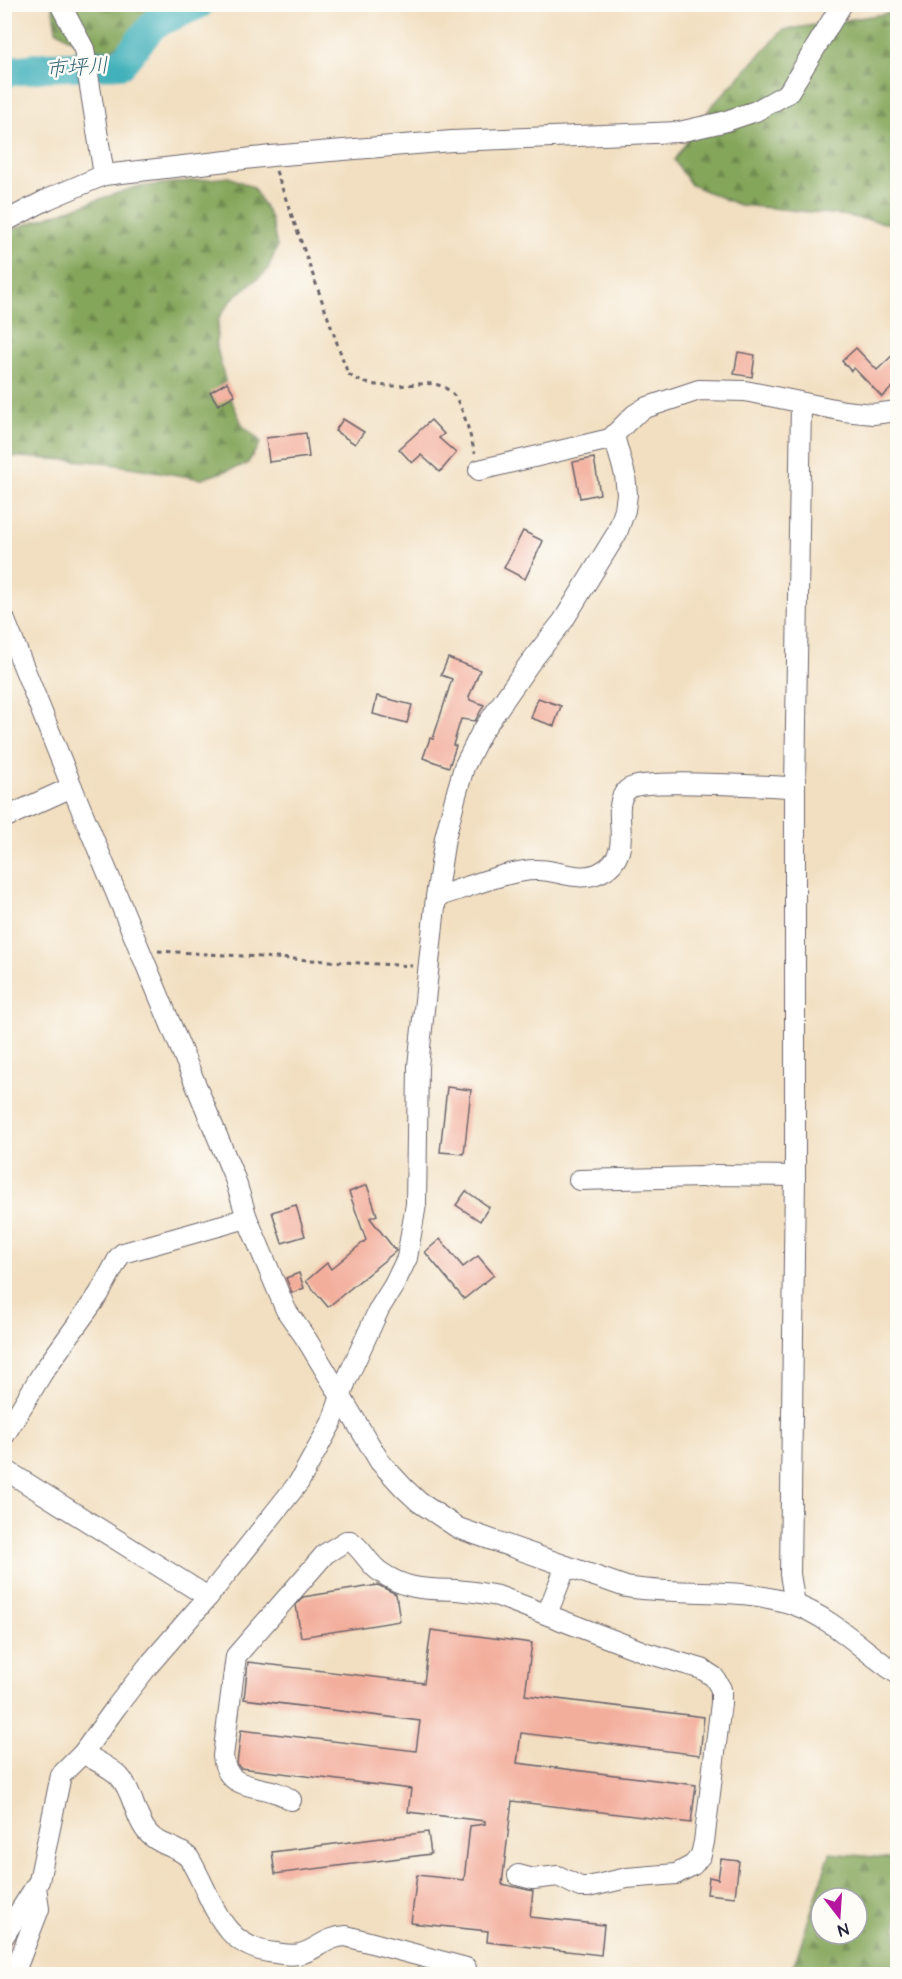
<svg xmlns="http://www.w3.org/2000/svg" width="902" height="1979" font-family="'Architects Daughter','Klee One',sans-serif">
<style>
.forest{fill:url(#forest-firs);stroke:#53644a;stroke-width:1.5;fill-rule:evenodd}
.lines{fill:none;stroke-linecap:round;stroke-linejoin:round}
.river{stroke:#40b0ba;stroke-width:30}
.building{fill:#f3ad9b}
.minor-casing{stroke:#6b646a;stroke-width:22}
.path{stroke:#6b646a;stroke-width:3;stroke-dasharray:4.5 4.5;stroke-linecap:butt}
.minor{stroke:#fff;stroke-width:20}
.labels{text-anchor:middle;stroke-width:5;stroke-linejoin:round;paint-order:stroke}
.water-label{font-size:21px;font-style:italic;fill:#306274;stroke:#fdfcf7}
</style>
<defs>
<pattern id="forest-firs" width="22" height="20" patternUnits="userSpaceOnUse" patternTransform="scale(1.5)"><rect width="22" height="20" fill="#84a65a"/><path d="M5 1l3.5 6h-7zM16 11l3.5 6h-7z" fill="#6c874c"/></pattern>
</defs>
<rect width="100%" height="100%" fill="#fdfcf7"/>
<filter id="ink" filterUnits="userSpaceOnUse"><feTurbulence type="fractalNoise" baseFrequency=".0167" numOctaves="2"/><feDisplacementMap in="SourceGraphic" scale="12" xChannelSelector="R" yChannelSelector="G"/><feConvolveMatrix kernelMatrix="1 2 1 2 8 2 1 2 1" color-interpolation-filters="sRGB"/></filter>
<filter id="wash" filterUnits="userSpaceOnUse"><feTurbulence type="fractalNoise" baseFrequency=".008" numOctaves="4" result="noise"/><feDisplacementMap in="SourceGraphic" scale="24" xChannelSelector="R" yChannelSelector="G"/><feGaussianBlur stdDeviation="1.35" result="paint"/><feColorMatrix in="noise" values="0 0 0 0 0 0 0 0 0 0 0 0 0 0 0 0 0 1.4 0 .05"/><feComposite in="paint" operator="in"/></filter>
<g filter="url(#wash)">
<rect width="100%" height="100%" fill="#f2dfc1"/>
<g class="forest">
<polygon points="52,4 195,5 154,24 110,50 85,49 56,30"/>
<polygon points="897,12 897,225 841,215 739,205 691,185 674,160 711,107 783,30"/>
<polygon points="229,177 253,187 271,218 277,247 267,271 234,297 219,317 216,344 228,393 243,426 261,442 247,464 201,479 100,462 5,456 4,232 135,187"/>
<path d="M830,1853L897,1859V1974H789L797,1956ZM821,1898H857V1934H821Z"/>
</g>
<g class="lines">
<polyline class="river" points="4,72 45,67 121,64 154,24 199,4"/>
</g>
<g id="blocks">
<g class="building">
<polygon points="856,348 877,370 897,351 897,383 882,397 854,368 851,371 842,361"/>
<polygon points="738,352 755,355 752,377 734,374"/>
<polygon points="227,382 235,395 218,405 210,392"/>
<polygon points="343,419 364,432 355,444 335,431"/>
<polygon points="431,420 444,434 439,438 456,453 440,472 421,455 412,463 399,449"/>
<polygon points="306,433 309,457 269,462 266,438"/>
<polygon points="594,458 600,494 580,498 573,462"/>
<polygon points="523,531 543,541 525,579 504,568"/>
<polygon points="448,658 480,670 469,697 470,700 484,705 475,721 461,719 453,745 456,746 449,767 423,758 430,738 433,739 452,679 441,675"/>
<polygon points="377,696 412,705 407,723 373,714"/>
<polygon points="538,698 561,706 554,726 531,718"/>
<polygon points="447,1087 471,1090 464,1154 440,1152"/>
<polygon points="367,1185 377,1215 370,1218 396,1251 328,1307 306,1281 327,1263 331,1269 366,1240 349,1192"/>
<polygon points="466,1191 489,1207 480,1221 456,1205"/>
<polygon points="296,1205 305,1236 282,1243 272,1212"/>
<polygon points="440,1239 463,1267 478,1256 494,1275 464,1299 425,1252"/>
<polygon points="299,1273 304,1288 292,1293 286,1278"/>
<polygon points="378,1585 396,1594 400,1621 301,1637 296,1605 303,1597"/>
<polygon points="431,1630 532,1643 525,1695 704,1717 700,1755 521,1733 517,1763 696,1785 691,1823 512,1801 502,1884 533,1891 530,1917 604,1925 601,1955 487,1942 488,1931 411,1923 417,1875 464,1880 470,1826 485,1824 485,1821 408,1812 411,1789 240,1768 237,1764 241,1730 416,1751 420,1721 244,1699 248,1662 424,1683"/>
<polygon points="428,1832 431,1854 275,1874 272,1852"/>
<polygon points="721,1859 739,1861 735,1897 707,1894 709,1877 718,1879"/>
</g>
</g>
</g>
<g filter="url(#ink)">
<use href="#blocks" fill-opacity="0" stroke="#6b646a" stroke-width="1.5"/>
<g class="lines">
<g class="minor-casing">
<g id="minor">
<polyline points="60,4 84,49 104,175"/>
<polyline points="4,222 48,199 104,175 271,156 452,141 679,132 723,122 756,111 788,93 842,4"/>
<polyline points="479,470 610,439 634,415 645,408 699,390 745,391 844,411 873,414 898,411"/>
<path d="M4,618L72,787L235,1179L247,1218L286,1310L307,1340L380,1462L404,1488L419,1502L458,1528L626,1587C681,1596 741,1586 795,1605C833,1618 864,1652 898,1674"/>
<polyline points="4,818 72,787"/>
<path d="M436,897C463,889 511,869 538,870C559,870 580,883 601,872C639,852 607,809 627,790C640,777 769,787 795,787"/>
<polyline points="579,1180 702,1177 715,1175 795,1176"/>
<polyline points="4,1436 43,1372 99,1294 119,1257 123,1253 247,1218"/>
<polyline points="4,1469 208,1597"/>
<polyline points="795,1605 790,1574 795,1176 795,787 801,403"/>
<polyline points="547,1614 566,1566"/>
<path d="M83,1753C94,1760 110,1767 119,1776C134,1792 134,1818 149,1834C160,1846 178,1846 189,1858C214,1899 219,1948 276,1953C283,1954 292,1956 299,1954C316,1951 325,1937 346,1936L466,1968L464,1974"/>
<path d="M291,1800C266,1781 227,1796 223,1756L236,1656L325,1554L346,1541H350C362,1548 367,1562 379,1571C405,1590 426,1589 456,1590C470,1591 484,1593 498,1596L647,1653L702,1669L714,1677L721,1689V1703L704,1842L701,1855L693,1865L676,1874L627,1878L588,1887H580L558,1876L533,1879L518,1875"/>
<polyline points="4,1936 39,1881 61,1775 83,1753 117,1706 148,1666 208,1597 299,1482 332,1422 346,1381 379,1309 394,1285 407,1258 416,1204 418,1066 436,897 445,838 456,795 464,767 481,733 529,664 563,621 617,533 625,510 627,494 625,475 614,436"/>
<polyline points="14,1974 39,1909 36,1886"/>
</g>
</g>
<g class="path">
<path d="M276,171L348,374C362,384 377,386 393,386C416,386 442,375 457,400C466,416 470,436 475,453"/>
<polyline points="158,951 412,966"/>
</g>
<use href="#minor" class="minor"/>
</g>
</g>
<g class="labels">
<g class="water-label">
<text transform="translate(77 67) rotate(-4)" y="7">市坪川</text>
</g>
</g>
<rect width="902" height="1979" fill="none" stroke="#fdfcf7" stroke-width="24"/>
<g transform="translate(839 1916) rotate(163)"><circle r="28" fill="#fdfcf7" stroke="#a5a5ac" stroke-width="1.5"/>
<path d="M0-4.5L10 22L0 15L-10 22Z" fill="#b5179e"/>
<text y="-9" font-size="16" font-weight="bold" text-anchor="middle" fill="#22223b">N</text>
</g>
</svg>
